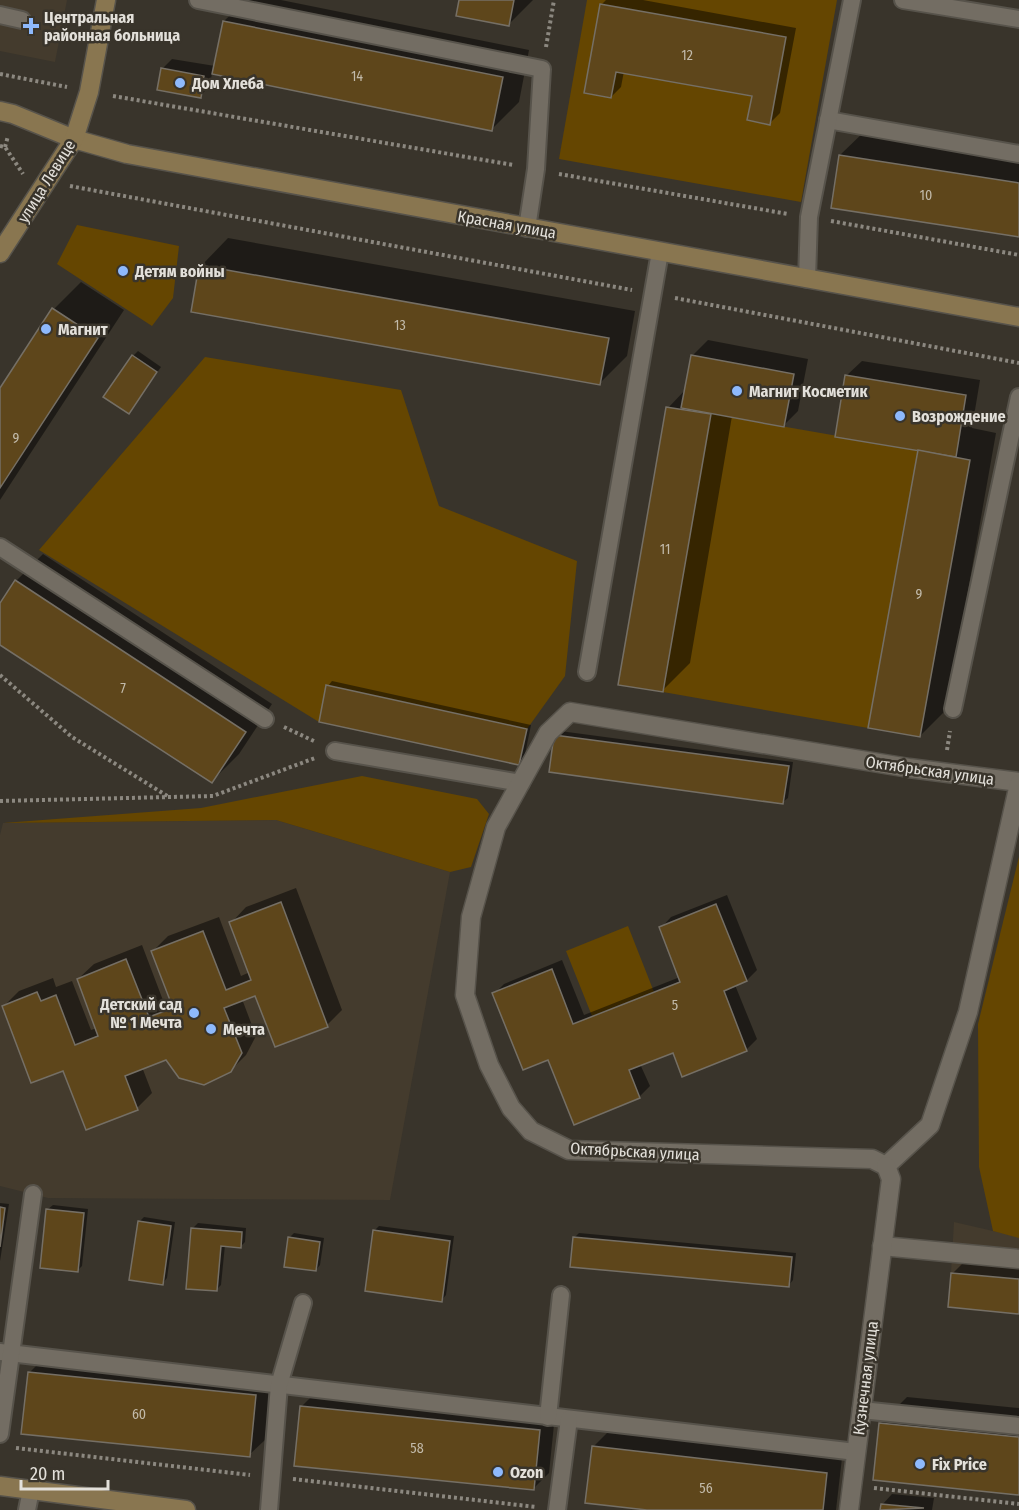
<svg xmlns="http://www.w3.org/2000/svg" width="1019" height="1510" font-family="'Fira Sans Condensed',sans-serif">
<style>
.built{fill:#443b2d}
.green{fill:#654601}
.shadow{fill:#0007}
.building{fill:#5e461b;stroke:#756f65;stroke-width:1.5}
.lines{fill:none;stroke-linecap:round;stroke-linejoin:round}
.lane-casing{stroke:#57534b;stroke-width:20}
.street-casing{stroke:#57534b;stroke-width:21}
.secondary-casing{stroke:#57534b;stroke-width:21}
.path{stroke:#8c8880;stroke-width:4;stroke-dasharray:3 3;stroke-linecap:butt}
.lane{stroke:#736d63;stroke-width:16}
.street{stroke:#736d63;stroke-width:18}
.secondary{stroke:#897650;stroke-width:18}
.poi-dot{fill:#8eb9fc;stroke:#39342b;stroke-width:2}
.labels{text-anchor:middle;stroke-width:5;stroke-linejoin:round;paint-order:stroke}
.number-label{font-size:14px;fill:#c2baaa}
.poi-label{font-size:16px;font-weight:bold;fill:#e3e0da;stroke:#39342b;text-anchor:start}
.street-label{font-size:16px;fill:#e3e0da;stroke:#39342b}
</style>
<rect width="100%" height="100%" fill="#39342b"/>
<g class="built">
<polygon points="0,0 67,0 55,62 0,51"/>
<polygon points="276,820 450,872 390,1200 48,1198 0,1186 0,835 3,823"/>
<polygon points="954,1222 1019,1237 1019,1279 951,1273"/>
</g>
<g class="green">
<polygon points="587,0 837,0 801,202 559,159"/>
<polygon points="77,225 179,246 173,298 152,326 57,264"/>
<polygon points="205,357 401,390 439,506 577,561 565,676 527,729 327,685 319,722 39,550"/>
<polygon points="711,414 918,450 868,728 663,692"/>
<polygon points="362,776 477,799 489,814 471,867 450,872 276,820 3,823 201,808"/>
<polygon points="1019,857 1019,1238 993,1231 979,1167 978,1024"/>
<polygon points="628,926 654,992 592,1016 566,951"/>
</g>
<g class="shadow">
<polygon points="246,0 281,0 529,50 519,102 491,130 212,73 210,86 200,96 162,69 172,59 215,66 224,21"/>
<polygon points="460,0 533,0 509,24"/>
<polygon points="606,0 643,0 796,28 780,113 770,123 753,94 624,71 621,87 611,97 601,5"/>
<polygon points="868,128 1019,152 1019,236 840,155"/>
<polygon points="228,238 635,311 627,356 600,383 201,266"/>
<polygon points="81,282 124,310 0,500 0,391 54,309"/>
<polygon points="708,340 808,359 798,411 783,426 732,416 690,663 663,690 668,408 686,389 692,356"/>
<polygon points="138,351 161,367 129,412 133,356"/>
<polygon points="862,361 980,380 972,428 996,433 947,709 920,736 920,449 846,376"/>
<polygon points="43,554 272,704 239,754 212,781 0,643 0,606 16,581"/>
<polygon points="332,681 531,725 524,759 519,764 328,686"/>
<polygon points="560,731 793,762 788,798 783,802 555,736"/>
<polygon points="296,888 342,1010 327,1025 256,994 242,999 256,1036 246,1055 230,1071 167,1058 142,1067 152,1093 137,1108 64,1069 3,1007 19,991 53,978 56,987 72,981 91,1030 97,1028 78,979 94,964 142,945 164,1003 172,1000 153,951 168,936 219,917 241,976 250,972 231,923 246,907"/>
<polygon points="727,895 757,970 747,980 735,985 757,1039 747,1049 683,1075 673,1051 640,1064 650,1086 639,1097 574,1123 548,1058 494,994 504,984 562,960 584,1015 680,977 661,928 671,917"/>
<polygon points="0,1203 9,1204 0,1261"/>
<polygon points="53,1205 88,1209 82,1266 77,1271 48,1209"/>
<polygon points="144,1217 175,1222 167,1278 163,1283 139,1222"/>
<polygon points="198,1223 246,1228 245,1242 240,1247 225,1245 221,1285 216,1290 193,1228"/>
<polygon points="379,1226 454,1236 446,1295 442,1300 374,1231"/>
<polygon points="294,1233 324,1238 320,1265 316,1270 289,1238"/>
<polygon points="579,1233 796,1253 793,1280 789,1285 574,1238"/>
<polygon points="963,1263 1019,1268 1019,1312 952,1274"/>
<polygon points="44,1358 271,1380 265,1440 249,1455 29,1373"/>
<polygon points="316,1392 555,1415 549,1473 534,1488 301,1407"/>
<polygon points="907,1397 1019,1408 1019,1493 880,1424"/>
<polygon points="608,1432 842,1458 836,1510 660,1510 593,1447"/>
<polygon points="892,1494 934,1498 932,1510 881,1510 882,1505"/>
</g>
<g class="building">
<polygon points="459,0 514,0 509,26 456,16"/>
<polygon points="600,4 786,37 770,125 747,120 752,96 616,72 611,98 584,93"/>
<polygon points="223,21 503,77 492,131 212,74"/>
<polygon points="161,68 204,76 201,98 157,90"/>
<polygon points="839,155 1019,183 1019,237 831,208"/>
<polygon points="199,265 609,338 600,385 191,312"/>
<polygon points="52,308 98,338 0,488 0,388"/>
<polygon points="132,355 157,372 129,414 103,397"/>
<polygon points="691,355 794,374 784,427 681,408"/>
<polygon points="845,375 966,395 956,457 835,437"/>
<polygon points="666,407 711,414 663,692 618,685"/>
<polygon points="918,450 970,460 920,737 868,728"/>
<polygon points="15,580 246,732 212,783 0,645 0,603"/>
<polygon points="326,685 527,729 519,765 319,722"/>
<polygon points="554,735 789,766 783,804 549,772"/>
<polygon points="281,902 328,1027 275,1047 255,996 224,1008 242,1053 231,1072 204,1085 179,1078 166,1060 125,1076 138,1110 86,1130 63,1071 31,1083 2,1006 37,992 41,1001 56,995 75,1045 98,1036 77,979 126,959 149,1017 173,1008 151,951 203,931 226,990 251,980 229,922"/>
<polygon points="716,904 747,981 724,991 747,1051 682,1077 673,1053 629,1070 640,1098 574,1125 548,1060 523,1070 492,993 552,969 573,1024 680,982 659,927"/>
<polygon points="0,1207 5,1208 0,1247"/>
<polygon points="46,1209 84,1213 78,1272 40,1268"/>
<polygon points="138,1221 171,1226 163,1285 129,1280"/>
<polygon points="191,1228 242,1232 241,1248 221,1246 217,1291 186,1289"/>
<polygon points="373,1230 450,1241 442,1302 365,1291"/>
<polygon points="288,1237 320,1242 316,1271 284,1267"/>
<polygon points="573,1237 792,1257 789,1287 570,1267"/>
<polygon points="951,1273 1019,1279 1019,1314 948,1307"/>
<polygon points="28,1372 256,1395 250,1457 21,1434"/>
<polygon points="300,1406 540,1430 534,1490 294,1466"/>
<polygon points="879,1423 1019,1437 1019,1495 873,1480"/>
<polygon points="592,1446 827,1473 823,1510 647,1510 585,1503"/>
<polygon points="881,1504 924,1508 880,1510"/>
</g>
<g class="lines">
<g class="lane-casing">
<g id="lane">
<polyline points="198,0 542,69 536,169 527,228"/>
<polyline points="903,0 1019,19"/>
<polyline points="0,15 22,20"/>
<polyline points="828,120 1019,154"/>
<polyline points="807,279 809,217 852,0"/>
<polyline points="0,547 265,719"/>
<polyline points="587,672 660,252"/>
<polyline points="953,709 1019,397"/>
<polyline points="335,751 521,783"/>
<polyline points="0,1352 856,1452"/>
<polyline points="861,1410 1019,1426"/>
<polyline points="548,1417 561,1295"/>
<polyline points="0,1434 33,1194"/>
<polyline points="27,1510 31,1490"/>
<polyline points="269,1510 279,1385 303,1303"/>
<polyline points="557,1510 569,1419"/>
</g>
</g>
<g class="street-casing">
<g id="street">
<polyline points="886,1166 872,1159 569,1150 531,1131 511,1108 489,1065 465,995 471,917 496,827 548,733 570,712 909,768 1019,782"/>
<polyline points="886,1166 930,1125 968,1012 1019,784"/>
<polyline points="882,1246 1019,1259"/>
<polyline points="849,1510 891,1179 886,1166"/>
</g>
</g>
<g class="secondary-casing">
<g id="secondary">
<polyline points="0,111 13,114 74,139 127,154 1019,317"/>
<polyline points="0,253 74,139 89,92 106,0"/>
<polyline points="0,1486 186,1510"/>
</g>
</g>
<g class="path">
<polyline points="546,47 554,0"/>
<polyline points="0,74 67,87"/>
<polyline points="113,96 513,165"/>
<polyline points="0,146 5,147 23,174"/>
<polyline points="5,147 8,136"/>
<polyline points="559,174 788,214"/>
<polyline points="70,186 632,290"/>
<polyline points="831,221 1019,255"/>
<polyline points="675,298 1019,363"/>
<polyline points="0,675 72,737 169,797"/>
<polyline points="284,727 316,742"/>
<polyline points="947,750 950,731"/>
<polyline points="0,801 213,796 315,758"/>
<polyline points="16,1448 250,1475"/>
<polyline points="293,1479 536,1507"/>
<polyline points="874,1488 1019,1504"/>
</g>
<use href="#lane" class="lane"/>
<use href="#street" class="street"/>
<use href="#secondary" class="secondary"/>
</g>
<g class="poi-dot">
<path d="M28 17h6v6h6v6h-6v6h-6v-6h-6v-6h6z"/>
<circle cx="180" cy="83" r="6"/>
<circle cx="123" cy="271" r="6"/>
<circle cx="46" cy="329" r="6"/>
<circle cx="737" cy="391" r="6"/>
<circle cx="900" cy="416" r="6"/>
<circle cx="194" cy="1013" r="6"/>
<circle cx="211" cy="1029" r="6"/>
<circle cx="920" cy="1464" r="6"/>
<circle cx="498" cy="1472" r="6"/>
</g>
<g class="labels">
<g class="number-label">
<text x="687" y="60">12</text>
<text x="357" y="81">14</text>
<text x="926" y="200">10</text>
<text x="400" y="330">13</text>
<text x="16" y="443">9</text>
<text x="665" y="554">11</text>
<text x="919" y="599">9</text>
<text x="123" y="693">7</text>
<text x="675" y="1010">5</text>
<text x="139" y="1419">60</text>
<text x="417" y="1453">58</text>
<text x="706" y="1493">56</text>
</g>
<g class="poi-label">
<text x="44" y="23">Центральная<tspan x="44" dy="18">районная больница</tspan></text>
<text x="192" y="89">Дом Хлеба</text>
<text x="135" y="277">Детям войны</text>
<text x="58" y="335">Магнит</text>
<text x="749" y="397">Магнит Косметик</text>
<text x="912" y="422">Возрождение</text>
<text x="182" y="1010" text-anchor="end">Детский сад<tspan x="182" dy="18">№ 1 Мечта</tspan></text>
<text x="223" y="1035">Мечта</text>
<text x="932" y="1470">Fix Price</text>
<text x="510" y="1478">Ozon</text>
</g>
<g class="street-label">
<text transform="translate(46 181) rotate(-58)" y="6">улица Левице</text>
<text transform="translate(507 224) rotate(10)" y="6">Красная улица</text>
<text transform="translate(930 770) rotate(8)" y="6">Октябрьская улица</text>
<text transform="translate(635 1151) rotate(3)" y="6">Октябрьская улица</text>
<text transform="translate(865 1378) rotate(-83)" y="6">Кузнечная улица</text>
</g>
</g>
<path d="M21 1480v9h87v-9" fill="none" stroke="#e3e0da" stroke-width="3"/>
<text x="30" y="1480" font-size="18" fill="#e3e0da" stroke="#39342b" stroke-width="4.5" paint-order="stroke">20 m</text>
</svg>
